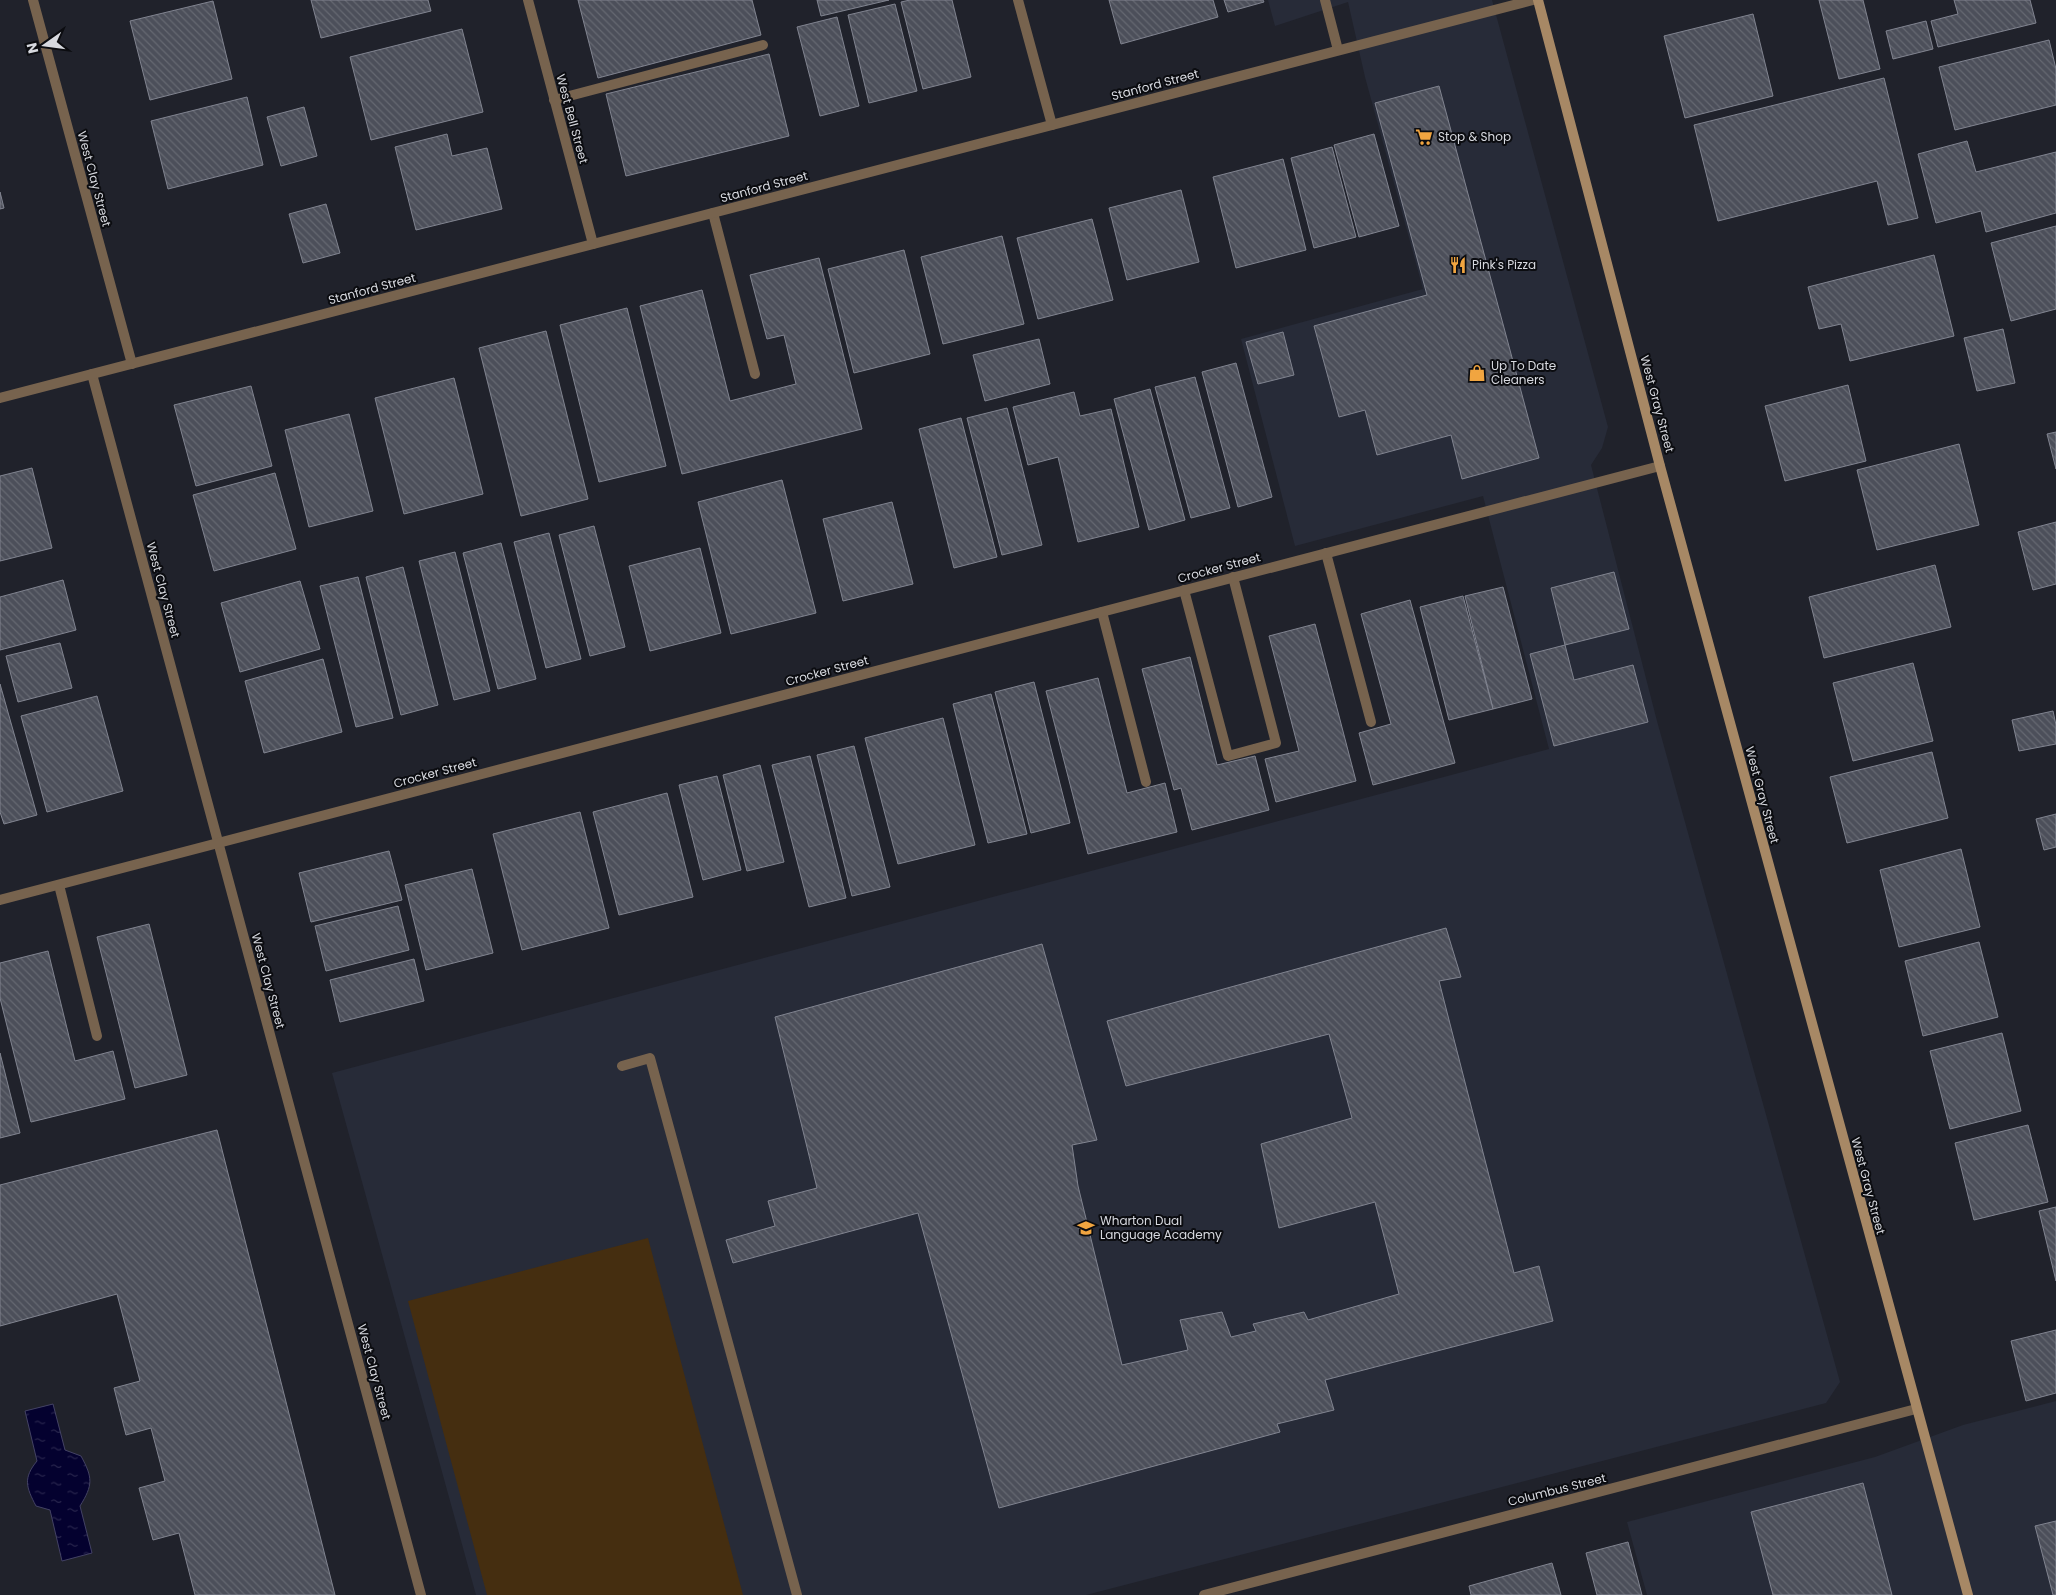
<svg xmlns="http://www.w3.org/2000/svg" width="2056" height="1595" font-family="Poppins,sans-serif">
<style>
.built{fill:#272b38}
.pitch{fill:#452e10}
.water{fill:url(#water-ripples);stroke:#434264}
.building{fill:url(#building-back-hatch);stroke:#818490}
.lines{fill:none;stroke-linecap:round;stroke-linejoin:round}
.lane{stroke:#77634e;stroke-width:10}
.street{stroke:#77634e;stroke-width:10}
.secondary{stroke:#a78865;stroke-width:10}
.labels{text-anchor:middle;stroke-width:4;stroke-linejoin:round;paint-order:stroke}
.street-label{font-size:12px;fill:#d7d9df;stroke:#0b0c10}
.poi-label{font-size:12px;fill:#d7d9df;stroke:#0b0c10;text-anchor:start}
</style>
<defs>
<pattern id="water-ripples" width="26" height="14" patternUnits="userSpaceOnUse" patternTransform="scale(1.25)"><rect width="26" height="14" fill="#04012f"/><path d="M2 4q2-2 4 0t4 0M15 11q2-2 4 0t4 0" fill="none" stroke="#28254d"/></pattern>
<pattern id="building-back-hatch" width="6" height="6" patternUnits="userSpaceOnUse" patternTransform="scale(1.25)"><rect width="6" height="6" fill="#4c4f5a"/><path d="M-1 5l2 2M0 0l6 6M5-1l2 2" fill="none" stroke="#656871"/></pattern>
</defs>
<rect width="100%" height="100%" fill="#20222b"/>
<g class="built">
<polygon points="1268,0 1492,0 1608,427 1602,448 1591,465 1657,721 1840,1382 1826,1403 1086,1595 476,1595 332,1073 1549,749 1483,496 1295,546 1241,339 1423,289 1365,77 1348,2 1275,26"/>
<polygon points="2056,1401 2056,1595 1647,1595 1627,1522 1875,1457 1963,1425"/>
</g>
<polygon class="pitch" points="648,1238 743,1595 487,1595 408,1301"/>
<path class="water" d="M53,1404L65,1450L81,1456C93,1478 93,1485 80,1506L92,1553L62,1561L50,1510L36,1506C26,1487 23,1478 37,1461L25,1411Z"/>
<g class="building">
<polygon points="311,0 428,0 431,11 321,38"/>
<polygon points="578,0 752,0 761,35 598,78"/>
<polygon points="817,0 889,0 821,16"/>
<polygon points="910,0 952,0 971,77 923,89 901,2"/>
<polygon points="1109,0 1213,0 1218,17 1121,44"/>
<polygon points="1224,0 1263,0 1264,2 1228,12"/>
<polygon points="1819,0 1863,0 1880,69 1839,79"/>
<polygon points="1954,0 2030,0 2036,23 1938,47 1931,21 1958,14"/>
<polygon points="213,1 232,79 150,100 130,21"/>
<polygon points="895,4 917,91 869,103 848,15"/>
<polygon points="1753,14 1773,96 1685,118 1664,36"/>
<polygon points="837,17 859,106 820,116 797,27"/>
<polygon points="1926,21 1933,49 1893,59 1886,31"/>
<polygon points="462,29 483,112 371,140 350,57"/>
<polygon points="2049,40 2056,69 2056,105 1955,130 1939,67"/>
<polygon points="769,54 789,136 626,176 606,94"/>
<polygon points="1884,78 1918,218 1888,225 1877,181 1718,221 1694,125"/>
<polygon points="1439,86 1539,458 1462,479 1451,435 1377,455 1365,410 1339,417 1314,326 1427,295 1375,103"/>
<polygon points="247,97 263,165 168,189 151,121"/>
<polygon points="304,107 317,156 281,166 267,117"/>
<polygon points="447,134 452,156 487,148 502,209 416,230 395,147"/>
<polygon points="1374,134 1399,226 1359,237 1334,145"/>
<polygon points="1967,141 1976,172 2056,152 2056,213 1986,232 1981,211 1936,223 1918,154"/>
<polygon points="1332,147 1356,237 1314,248 1291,158"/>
<polygon points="1283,159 1306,250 1236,268 1213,177"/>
<polygon points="1181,190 1199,262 1127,280 1109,208"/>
<polygon points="0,192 4,208 0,209"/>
<polygon points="326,204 340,253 303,263 289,214"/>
<polygon points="1092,219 1113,300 1038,319 1017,238"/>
<polygon points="2056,226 2056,309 2011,321 1991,243"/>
<polygon points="1002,236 1024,324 943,344 921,257"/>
<polygon points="904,250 930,354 854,373 828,269"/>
<polygon points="1934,255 1954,336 1850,361 1841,324 1819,329 1808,287"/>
<polygon points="819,258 862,429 682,474 640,306 702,290 730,401 796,384 784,335 767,339 750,275"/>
<polygon points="627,308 666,466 599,482 560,325"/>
<polygon points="2003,329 2015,383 1977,391 1964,338"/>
<polygon points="546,331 588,499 521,516 479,348"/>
<polygon points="1283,332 1294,375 1258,384 1246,342"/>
<polygon points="1039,339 1050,384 985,401 973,355"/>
<polygon points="1236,363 1272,497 1238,507 1202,372"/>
<polygon points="1195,377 1230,508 1191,518 1155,387"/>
<polygon points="454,378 483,494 404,514 375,398"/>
<polygon points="1848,385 1866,461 1785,481 1765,406"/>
<polygon points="251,386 272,466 196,486 174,405"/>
<polygon points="1150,389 1185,520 1149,530 1114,399"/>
<polygon points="1074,392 1080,416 1111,409 1139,527 1078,542 1058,457 1028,465 1013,407"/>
<polygon points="1007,408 1042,545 1002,555 967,418"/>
<polygon points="349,414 373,511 309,527 285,430"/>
<polygon points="961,418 997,557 954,568 919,429"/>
<polygon points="2056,432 2056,469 2047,434"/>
<polygon points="1959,444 1979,525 1877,550 1857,470"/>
<polygon points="32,468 52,548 0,561 0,476"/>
<polygon points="275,473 296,549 214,571 193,495"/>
<polygon points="782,480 816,613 731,634 698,502"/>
<polygon points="892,502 913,584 843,601 823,519"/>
<polygon points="2056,522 2056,584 2033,590 2018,532"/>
<polygon points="594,526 625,647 590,656 559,535"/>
<polygon points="549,533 581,659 546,668 514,542"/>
<polygon points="501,543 536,679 498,689 463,553"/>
<polygon points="700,548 721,633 650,651 629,566"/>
<polygon points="455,552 490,691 454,700 419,561"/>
<polygon points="1935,565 1951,627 1824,658 1809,597"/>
<polygon points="403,567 438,705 401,715 366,577"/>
<polygon points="1614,572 1629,629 1565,645 1551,588"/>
<polygon points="358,577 393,718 356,727 320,586"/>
<polygon points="63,580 76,630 0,650 0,597"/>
<polygon points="300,581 320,649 240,672 221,603"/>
<polygon points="1503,587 1532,699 1493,709 1465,596"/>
<polygon points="1463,596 1493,709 1449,720 1420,607"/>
<polygon points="1410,600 1455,763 1373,785 1359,733 1391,724 1361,614"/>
<polygon points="1315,624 1356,781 1276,802 1265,759 1299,751 1269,636"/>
<polygon points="60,643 72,688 18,702 6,656"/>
<polygon points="1565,645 1574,680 1633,665 1648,722 1554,746 1530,654"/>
<polygon points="1190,657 1217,765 1255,756 1269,810 1192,830 1181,788 1174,790 1142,669"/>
<polygon points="323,659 342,732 264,753 245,681"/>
<polygon points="1913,663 1933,741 1853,761 1833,683"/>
<polygon points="1098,678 1127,793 1165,783 1177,832 1088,854 1046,691"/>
<polygon points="1034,682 1070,823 1031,833 995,692"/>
<polygon points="0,684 37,815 4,824 0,812"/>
<polygon points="991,694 1027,834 988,843 953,704"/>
<polygon points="97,696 123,791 47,812 21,716"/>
<polygon points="2053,711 2056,725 2056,744 2019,751 2012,720"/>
<polygon points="943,718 975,845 898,864 865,738"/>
<polygon points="854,746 890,887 852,896 817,755"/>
<polygon points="1932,752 1948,818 1847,843 1830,777"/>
<polygon points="810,756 846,898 809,907 772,765"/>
<polygon points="760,765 784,862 747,871 723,775"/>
<polygon points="717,776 741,870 703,880 679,785"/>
<polygon points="667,793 693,897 619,915 593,812"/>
<polygon points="580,812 609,928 522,950 493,834"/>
<polygon points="2056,814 2056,847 2044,850 2036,819"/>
<polygon points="1961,849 1980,927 1899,947 1880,870"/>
<polygon points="389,851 402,900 311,922 299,873"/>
<polygon points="472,869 493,953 426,970 405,885"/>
<polygon points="398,906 409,950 326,971 315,926"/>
<polygon points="149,924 187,1075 135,1088 97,937"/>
<polygon points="1446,928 1461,977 1439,981 1514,1273 1539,1266 1553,1321 1325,1380 1334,1410 1277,1424 1280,1432 999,1508 918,1213 733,1263 726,1240 775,1226 768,1201 817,1188 775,1017 1042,944 1097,1140 1072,1145 1078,1186 1122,1365 1188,1350 1180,1320 1222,1312 1231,1337 1256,1331 1253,1324 1304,1312 1308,1320 1399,1294 1375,1202 1279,1228 1261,1144 1352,1118 1329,1034 1126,1086 1107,1021"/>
<polygon points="1979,942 1998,1017 1923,1036 1905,961"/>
<polygon points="48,951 75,1061 113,1051 125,1099 31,1122 0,998 0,963"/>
<polygon points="414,959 424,1001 340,1022 330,980"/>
<polygon points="2002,1033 2021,1111 1950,1129 1930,1051"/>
<polygon points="0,1053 20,1133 0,1138"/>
<polygon points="2028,1125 2048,1202 1974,1220 1955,1143"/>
<polygon points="217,1130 335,1595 195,1595 179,1533 153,1540 139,1488 165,1481 151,1428 126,1435 114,1388 140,1381 117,1294 0,1326 0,1185"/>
<polygon points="2056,1207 2056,1281 2039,1211"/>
<polygon points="2056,1330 2056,1393 2026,1401 2011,1341"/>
<polygon points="1863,1483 1892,1595 1773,1595 1751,1512"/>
<polygon points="2056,1521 2056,1595 2053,1595 2035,1526"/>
<polygon points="1628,1542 1642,1595 1597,1595 1586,1553"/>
<polygon points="1552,1563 1561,1595 1471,1595 1469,1586"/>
</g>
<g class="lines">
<g class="lane">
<polyline points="1325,0 1338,50"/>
<polyline points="554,100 763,45"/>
<polyline points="713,213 755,374"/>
<polyline points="1326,553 1371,722"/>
<polyline points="1184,590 1228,756 1276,743 1233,577"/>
<polyline points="1102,612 1146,782"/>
<polyline points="59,885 97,1036"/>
<polyline points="622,1066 650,1058 797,1595"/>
</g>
<g class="street">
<polyline points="33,0 132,364"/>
<polyline points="528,0 593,244"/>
<polyline points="1018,0 1052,125"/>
<polyline points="92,374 421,1595"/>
<polyline points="0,398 1533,0"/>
<polyline points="0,900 1660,466"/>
<polyline points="1204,1595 1916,1409"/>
</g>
<polyline class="secondary" points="1538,0 1660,466 1968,1595"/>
</g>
<defs>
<g id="supermarket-bare" transform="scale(1.35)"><path d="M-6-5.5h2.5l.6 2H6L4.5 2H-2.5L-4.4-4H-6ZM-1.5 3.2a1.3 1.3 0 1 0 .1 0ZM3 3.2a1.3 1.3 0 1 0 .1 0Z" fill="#f1a540" stroke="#0b0c10" stroke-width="2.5" paint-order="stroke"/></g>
<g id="restaurant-bare" transform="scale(1.35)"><path d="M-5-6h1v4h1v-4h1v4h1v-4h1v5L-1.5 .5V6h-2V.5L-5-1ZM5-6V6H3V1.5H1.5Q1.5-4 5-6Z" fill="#f1a540" stroke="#0b0c10" stroke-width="2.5" paint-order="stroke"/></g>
<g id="shop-bare" transform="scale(1.35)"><path d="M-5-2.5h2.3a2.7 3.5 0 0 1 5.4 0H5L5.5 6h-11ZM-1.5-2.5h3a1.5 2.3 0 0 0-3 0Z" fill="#f1a540" stroke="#0b0c10" stroke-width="2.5" paint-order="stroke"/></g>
<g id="school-bare" transform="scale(1.35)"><path d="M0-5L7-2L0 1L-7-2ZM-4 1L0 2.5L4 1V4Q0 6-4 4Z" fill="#f1a540" stroke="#0b0c10" stroke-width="2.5" paint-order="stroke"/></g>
</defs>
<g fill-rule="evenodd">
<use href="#supermarket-bare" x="1424" y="137"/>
<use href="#restaurant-bare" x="1458" y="265"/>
<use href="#shop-bare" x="1477" y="373"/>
<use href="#school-bare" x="1086" y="1228"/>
</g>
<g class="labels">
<g class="street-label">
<text transform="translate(1155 85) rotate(-15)" y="4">Stanford Street</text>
<text transform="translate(572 119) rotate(75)" y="4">West Bell Street</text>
<text transform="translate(94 179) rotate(75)" y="4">West Clay Street</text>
<text transform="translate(764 187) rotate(-15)" y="4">Stanford Street</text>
<text transform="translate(372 289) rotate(-15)" y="4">Stanford Street</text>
<text transform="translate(1657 404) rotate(75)" y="4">West Gray Street</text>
<text transform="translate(1219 568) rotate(-15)" y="4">Crocker Street</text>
<text transform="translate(163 590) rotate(75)" y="4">West Clay Street</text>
<text transform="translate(827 671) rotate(-15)" y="4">Crocker Street</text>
<text transform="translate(435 773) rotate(-15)" y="4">Crocker Street</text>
<text transform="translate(1762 795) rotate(75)" y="4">West Gray Street</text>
<text transform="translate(268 981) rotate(75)" y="4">West Clay Street</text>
<text transform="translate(1868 1186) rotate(75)" y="4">West Gray Street</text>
<text transform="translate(374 1372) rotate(75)" y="4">West Clay Street</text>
<text transform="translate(1557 1490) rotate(-14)" y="4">Columbus Street</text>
</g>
<g class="poi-label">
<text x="1438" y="141">Stop &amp; Shop</text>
<text x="1472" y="269">Pink's Pizza</text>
<text x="1491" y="370">Up To Date<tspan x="1491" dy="14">Cleaners</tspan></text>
<text x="1100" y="1225">Wharton Dual<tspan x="1100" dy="14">Language Academy</tspan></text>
</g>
</g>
<g transform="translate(45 45) rotate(256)" stroke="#0b0c10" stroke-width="4" paint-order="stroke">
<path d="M0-4L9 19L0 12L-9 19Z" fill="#d7d9df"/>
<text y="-8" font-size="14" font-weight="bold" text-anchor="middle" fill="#d7d9df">N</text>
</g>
</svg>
